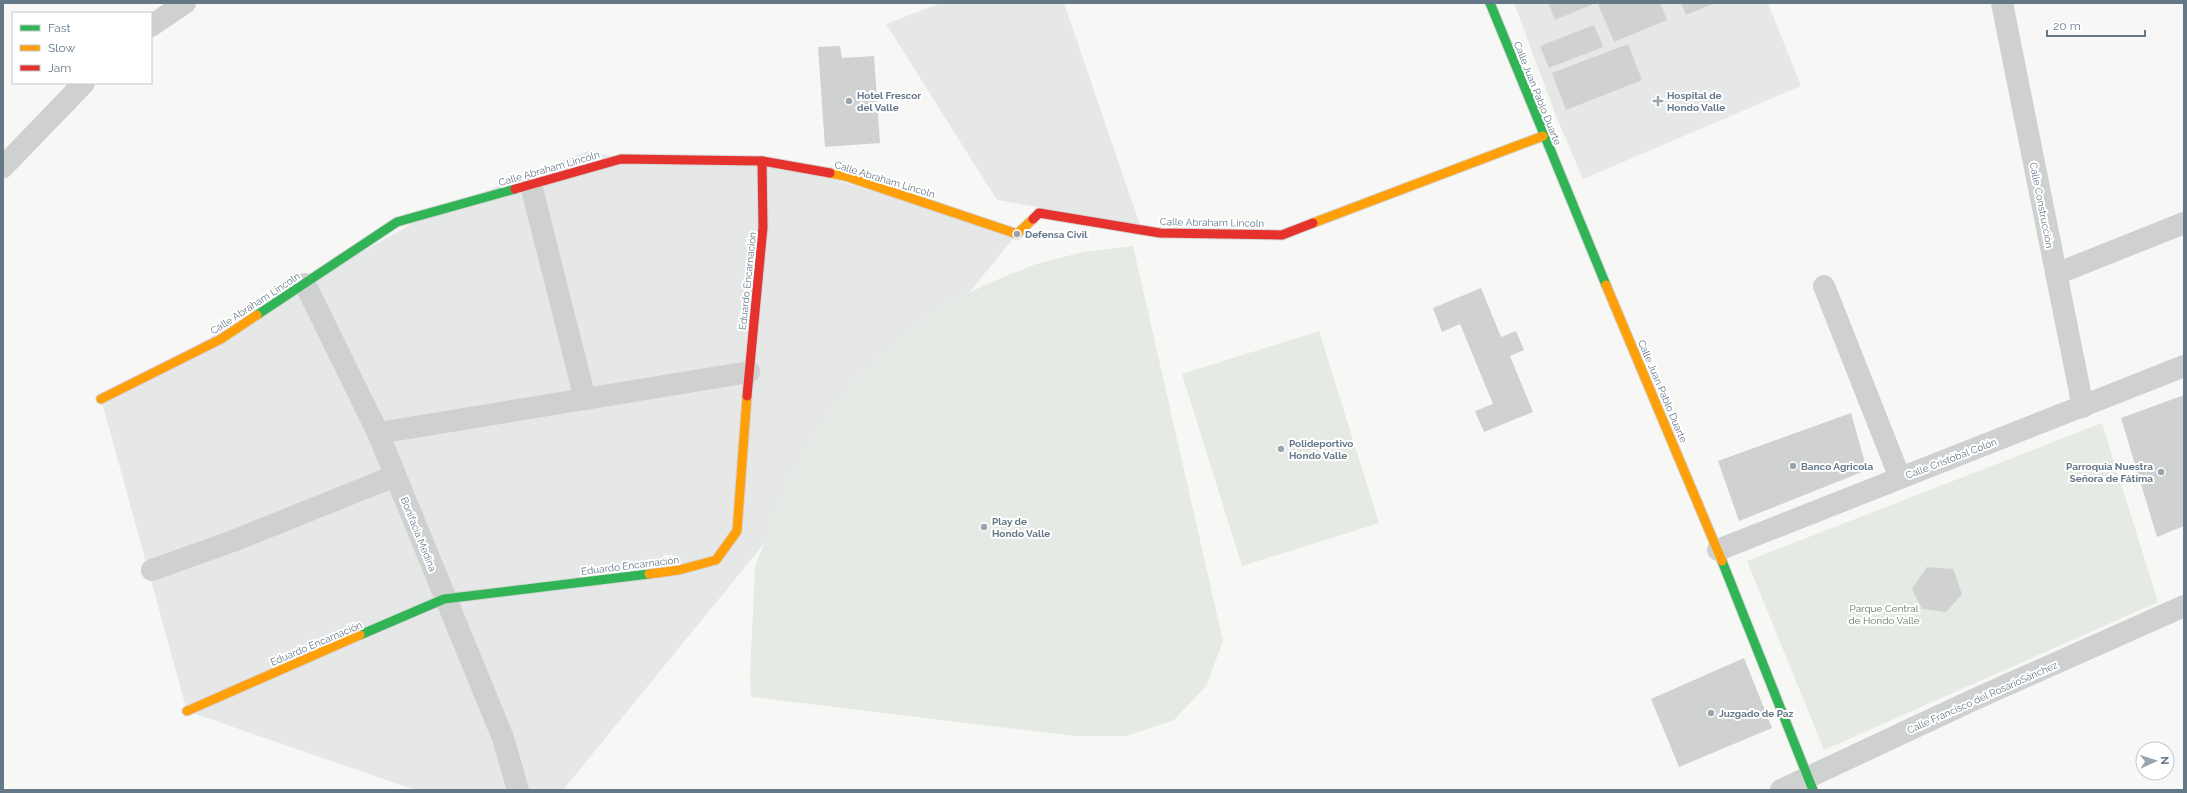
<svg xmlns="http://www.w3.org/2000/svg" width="2187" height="793" font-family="Raleway,sans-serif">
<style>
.built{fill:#e6e7e7}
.green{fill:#e6eae4}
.building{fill:#d0d2d2}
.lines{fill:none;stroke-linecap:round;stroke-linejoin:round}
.fast-casing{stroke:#d4d5d6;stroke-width:11}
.slow-casing{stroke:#d4d5d6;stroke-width:11}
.jam-casing{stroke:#d4d5d6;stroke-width:11}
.street{stroke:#cfd1d1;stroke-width:22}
.fast{stroke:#30b455;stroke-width:9}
.slow{stroke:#ff9f0a;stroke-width:9}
.jam{stroke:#e5322d;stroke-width:9}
.poi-dot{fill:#98a4ae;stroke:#fff;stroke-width:1.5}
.labels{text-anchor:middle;stroke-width:4;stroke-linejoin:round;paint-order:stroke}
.street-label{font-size:10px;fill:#657888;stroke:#fff}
.poi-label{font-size:10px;font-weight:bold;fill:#657888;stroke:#fff;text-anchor:start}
.park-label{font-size:10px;fill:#657a60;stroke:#fff}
</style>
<rect width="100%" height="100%" fill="#f7f7f6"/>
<g class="built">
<polygon points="941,3 1064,3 1140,225 997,200 886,24"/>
<polygon points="1514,3 1768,3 1801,86 1583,179 1556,116"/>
<polygon points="590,150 621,159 781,164 1017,234 563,790 415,790 187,711 101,399 433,212"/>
</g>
<g class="green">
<polygon points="1133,246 1223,641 1206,686 1174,720 1126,736 1075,736 751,697 750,674 755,567 786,487 815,436 849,388 894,344 941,307 987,284 1036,264 1083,252"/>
<polygon points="1319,331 1379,523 1242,566 1182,374"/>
<polygon points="2102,423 2158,602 1824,750 1747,561"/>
</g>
<g class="building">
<polygon points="1548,3 1596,3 1555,20"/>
<polygon points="1602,3 1660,3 1667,20 1614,42 1598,4"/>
<polygon points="1681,3 1715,3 1686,15"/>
<polygon points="1594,25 1603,47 1549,68 1540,46"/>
<polygon points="1628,44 1642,80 1566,110 1552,73"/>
<polygon points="840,46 842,58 874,56 880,143 825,147 818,47"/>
<polygon points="1481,288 1501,337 1516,331 1524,350 1510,356 1533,412 1484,432 1475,411 1493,404 1460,324 1442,332 1433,308"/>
<polygon points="2184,395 2184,526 2157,537 2121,418"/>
<polygon points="1851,413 1867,470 1739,521 1718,461"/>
<polygon points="1927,567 1953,569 1962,594 1946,612 1922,609 1912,589"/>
<polygon points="1744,658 1772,728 1679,767 1651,699"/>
</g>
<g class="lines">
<g class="fast-casing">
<g id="fast">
<polyline points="1490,3 1606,285"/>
<polyline points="257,315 397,222 515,189"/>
<polyline points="1722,561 1813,790"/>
<polyline points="360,635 444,599 649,574"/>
</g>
</g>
<g class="slow-casing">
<g id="slow">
<polyline points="830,173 845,176 1017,234 1033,219"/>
<polyline points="1313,223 1543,136"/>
<polyline points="1606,285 1722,561"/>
<polyline points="101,399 221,339 257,315"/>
<polyline points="649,574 679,570 716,560 737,531 747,396"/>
<polyline points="187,711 360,635"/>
</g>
</g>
<g class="jam-casing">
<g id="jam">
<polyline points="515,189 621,159 762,161 830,173"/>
<polyline points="1033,219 1039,213 1160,233 1282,235 1313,223"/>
<polyline points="747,396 763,227 762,161"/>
</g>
</g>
<g class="street">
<polyline points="2002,3 2083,407"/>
<polyline points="151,26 185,3"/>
<polyline points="3,167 84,83"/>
<polyline points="531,185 585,399"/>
<polyline points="2056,274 2184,223"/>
<polyline points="305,284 378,433 503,738 518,790"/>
<polyline points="1824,286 1900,478"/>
<polyline points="378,433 749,372"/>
<polyline points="1718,550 2184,366"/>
<polyline points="152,570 233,541 395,476"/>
<polyline points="1781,790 1973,700 2184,606"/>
</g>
<use href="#fast" class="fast"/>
<use href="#slow" class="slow"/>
<use href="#jam" class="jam"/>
</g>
<g class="poi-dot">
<circle cx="849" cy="101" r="4"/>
<path d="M1656 95h4v4h4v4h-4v4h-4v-4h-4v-4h4z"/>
<circle cx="1017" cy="234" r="4"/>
<circle cx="1281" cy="449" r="4"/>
<circle cx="1793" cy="466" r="4"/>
<circle cx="2161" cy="472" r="4"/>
<circle cx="984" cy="527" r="4"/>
<circle cx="1711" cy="713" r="4"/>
</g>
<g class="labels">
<g class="street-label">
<text transform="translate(1538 93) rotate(68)" y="4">Calle Juan Pablo Duarte</text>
<text transform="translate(549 168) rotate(-16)" y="4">Calle Abraham Lincoln</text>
<text transform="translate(885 179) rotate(17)" y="4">Calle Abraham Lincoln</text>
<text transform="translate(2042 205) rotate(79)" y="4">Calle Construcción</text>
<text transform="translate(1212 222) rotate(1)" y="4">Calle Abraham Lincoln</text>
<text transform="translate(747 281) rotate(-84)" y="4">Eduardo Encarnación</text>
<text transform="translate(255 303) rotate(-33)" y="4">Calle Abraham Lincoln</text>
<text transform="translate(1663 391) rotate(67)" y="4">Calle Juan Pablo Duarte</text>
<text transform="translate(1951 458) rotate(-21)" y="4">Calle Cristóbal Colón</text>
<text transform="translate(419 534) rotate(68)" y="4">Bonifacia Medina</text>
<text transform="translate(630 565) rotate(-7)" y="4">Eduardo Encarnación</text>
<text transform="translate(316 643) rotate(-23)" y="4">Eduardo Encarnación</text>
<text transform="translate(1982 697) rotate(-24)" y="4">Calle Francisco del RosarioSánchez</text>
</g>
<g class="poi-label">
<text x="857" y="99">Hotel Frescor<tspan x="857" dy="12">del Valle</tspan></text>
<text x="1667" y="99">Hospital de<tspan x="1667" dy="12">Hondo Valle</tspan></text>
<text x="1025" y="238">Defensa Civil</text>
<text x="1289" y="447">Polideportivo<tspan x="1289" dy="12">Hondo Valle</tspan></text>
<text x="1801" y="470">Banco Agricola</text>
<text x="2153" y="470" text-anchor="end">Parroquia Nuestra<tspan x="2153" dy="12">Señora de Fátima</tspan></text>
<text x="992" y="525">Play de<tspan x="992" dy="12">Hondo Valle</tspan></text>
<text x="1719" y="717">Juzgado de Paz</text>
</g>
<g class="park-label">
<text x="1884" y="612">Parque Central<tspan x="1884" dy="12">de Hondo Valle</tspan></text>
</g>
</g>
<rect width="2187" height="793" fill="none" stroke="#657888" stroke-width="8"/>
<rect x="12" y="12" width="140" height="72" fill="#ffffff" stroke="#c1c9cf"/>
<rect x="20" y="25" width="20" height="6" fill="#30b455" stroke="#c1c9cf"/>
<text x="48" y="32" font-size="12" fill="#657888">Fast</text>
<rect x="20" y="45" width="20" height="6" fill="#ff9f0a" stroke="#c1c9cf"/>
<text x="48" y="52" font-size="12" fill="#657888">Slow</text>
<rect x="20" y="65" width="20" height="6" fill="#e5322d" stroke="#c1c9cf"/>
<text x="48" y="72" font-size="12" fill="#657888">Jam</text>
<g transform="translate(2155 761) rotate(87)"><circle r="19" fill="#ffffff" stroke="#c1c9cf"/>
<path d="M0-3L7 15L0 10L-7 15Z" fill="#98a4ae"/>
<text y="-6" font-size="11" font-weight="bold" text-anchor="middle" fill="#657888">N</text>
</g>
<path d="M2047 30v6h98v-6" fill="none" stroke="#657888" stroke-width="2"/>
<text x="2053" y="30" font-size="12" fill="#657888" stroke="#ffffff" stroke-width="3" paint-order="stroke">20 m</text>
</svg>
